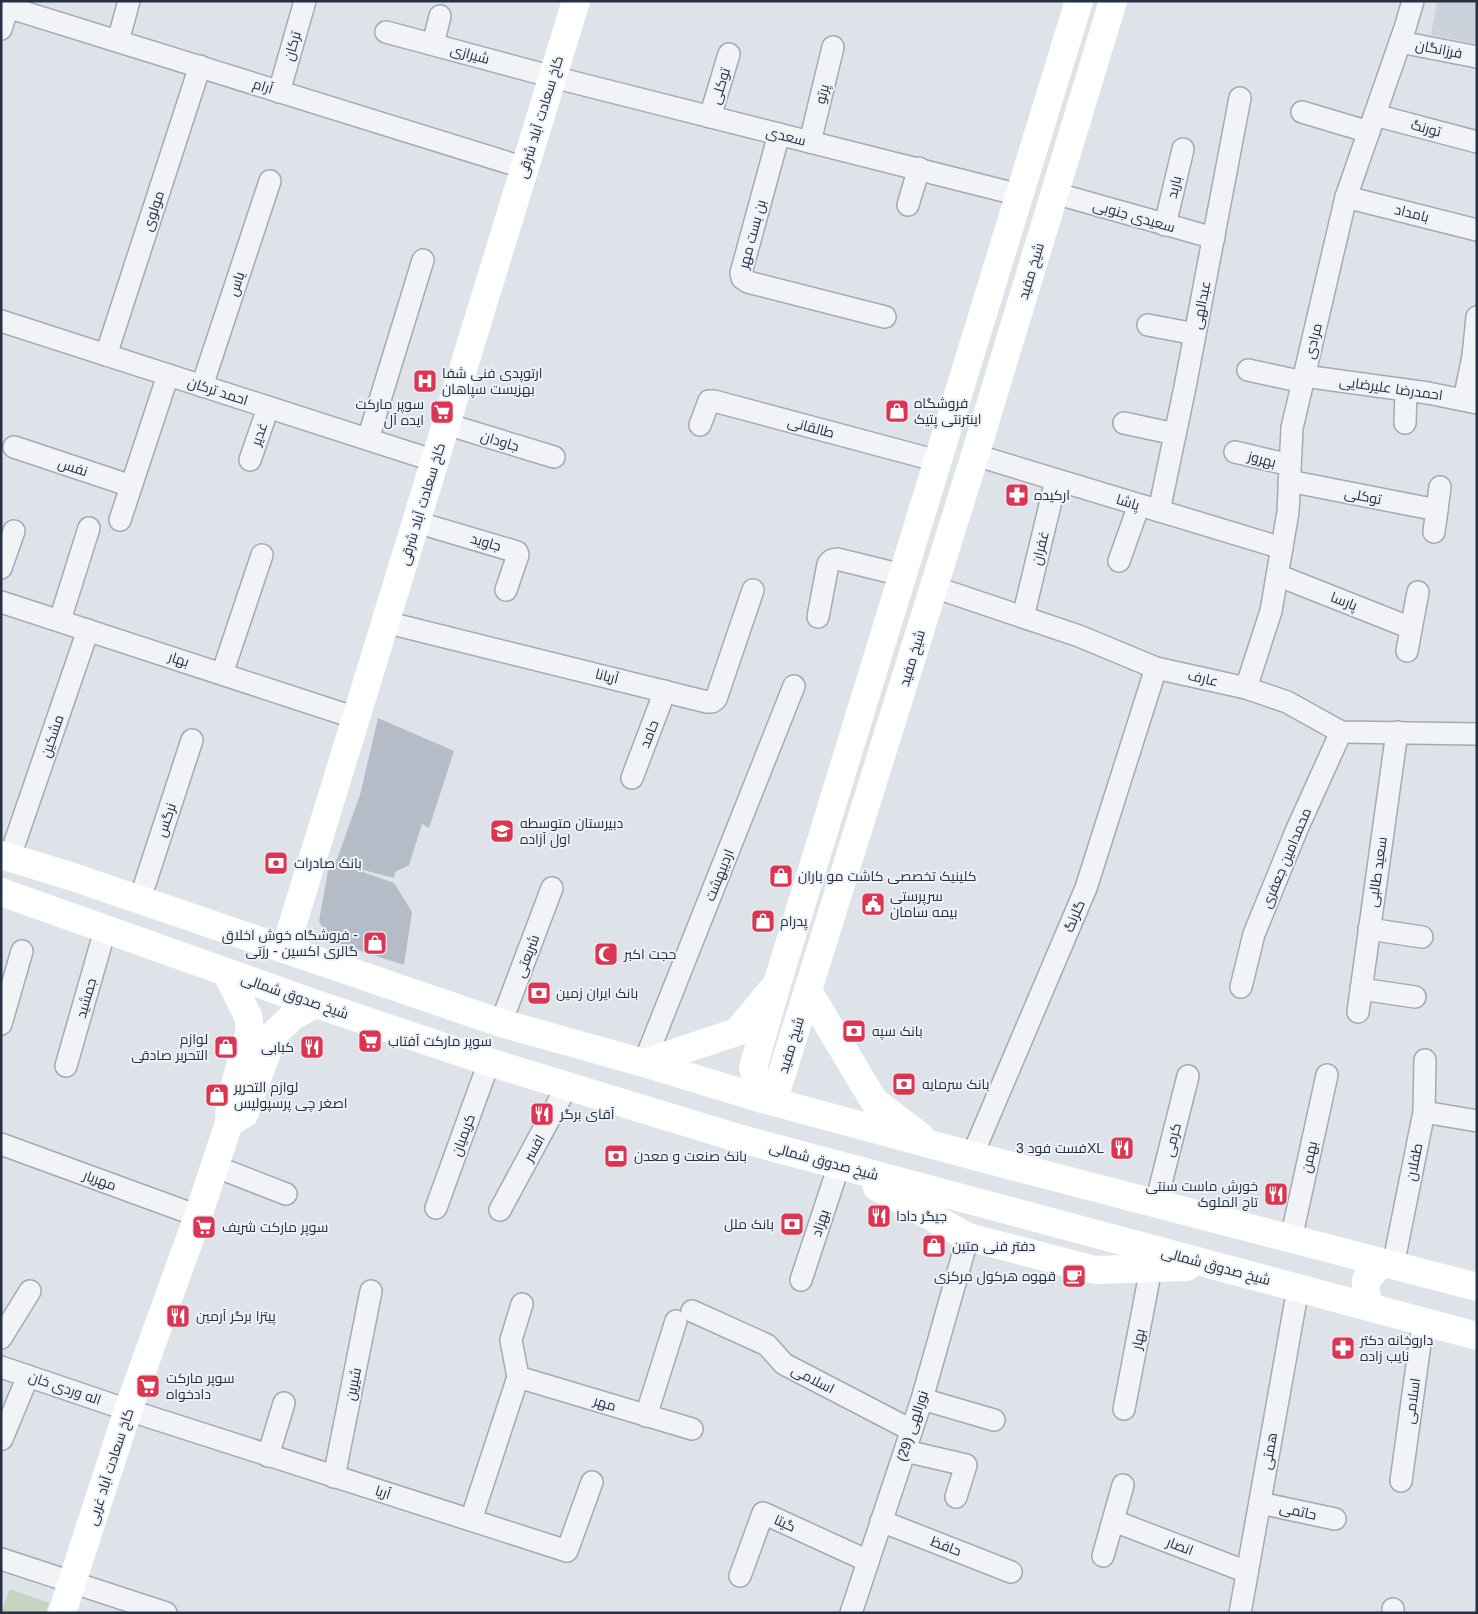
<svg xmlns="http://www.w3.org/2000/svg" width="1478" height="1614" font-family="Arial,Cairo,sans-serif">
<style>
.built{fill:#ccd2db}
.green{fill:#c4d4be}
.building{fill:#b5bcc7}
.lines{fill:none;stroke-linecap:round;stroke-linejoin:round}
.street-casing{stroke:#a3aab4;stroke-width:24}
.street{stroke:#f1f3f7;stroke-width:21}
.secondary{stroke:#fff;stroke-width:28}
.labels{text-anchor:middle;stroke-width:4;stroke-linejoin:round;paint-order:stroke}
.street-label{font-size:14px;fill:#253042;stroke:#eef2f7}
.poi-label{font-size:14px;fill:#253042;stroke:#eef2f7;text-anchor:start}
</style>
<rect width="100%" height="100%" fill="#dee3e9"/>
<polygon class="built" points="1437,1 1477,1 1477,44 1431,35"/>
<polygon class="green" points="10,1589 49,1603 45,1613 1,1613"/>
<polygon class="building" points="378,718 454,751 429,828 422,824 409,865 395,872 394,878 340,864 394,883 412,912 404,965 330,941 319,921 330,860 336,862 360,795"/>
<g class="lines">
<g class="street-casing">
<g id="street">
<polyline points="1,5 525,168"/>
<polyline points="1,29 8,7"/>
<polyline points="386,32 553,77 1020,195"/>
<polyline points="118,41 129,1"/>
<polyline points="1400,42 1477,57"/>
<polyline points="433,44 440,16"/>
<polyline points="279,92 305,1"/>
<polyline points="1302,112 1369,132"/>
<polyline points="1375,115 1477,142"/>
<polyline points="710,117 729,54"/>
<polyline points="779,134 741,273 742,278 748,282 885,317"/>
<polyline points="810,142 833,47"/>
<polyline points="1054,193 1214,238"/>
<polyline points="1346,197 1477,230"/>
<polyline points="908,205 919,168"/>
<polyline points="1165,225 1183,149"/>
<polyline points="1,321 435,461"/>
<polyline points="1148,325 1195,334"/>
<polyline points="106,355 200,66"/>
<polyline points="1248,370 1303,382"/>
<polyline points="1304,376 1428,393 1477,403"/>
<polyline points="202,386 270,181"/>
<polyline points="1464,400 1473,356 1477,317"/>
<polyline points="1124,423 1175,434"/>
<polyline points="1405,423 1406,390"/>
<polyline points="446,424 554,457"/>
<polyline points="700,425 709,401 714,401 938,461"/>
<polyline points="368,439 423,260"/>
<polyline points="14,447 131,486"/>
<polyline points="1235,452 1290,465"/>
<polyline points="975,455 1282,548"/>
<polyline points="250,460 268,408"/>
<polyline points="1289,481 1437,510"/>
<polyline points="1159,511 1185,387 1240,98"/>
<polyline points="120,520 168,375"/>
<polyline points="416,522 517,552 518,555 506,590"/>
<polyline points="1434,532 1440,487"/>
<polyline points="1119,561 1139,505"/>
<polyline points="1,568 14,531"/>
<polyline points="1277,575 1411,628"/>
<polyline points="934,587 1079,636 1156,668 1246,688 1287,702 1341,732 1477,734"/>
<polyline points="1,602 356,718"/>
<polyline points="818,617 828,564 832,560 837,559 902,575"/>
<polyline points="1023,617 1056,480"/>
<polyline points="60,620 89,528"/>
<polyline points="385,622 707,702 712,702 716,699 753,590"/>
<polyline points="1407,651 1418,592"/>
<polyline points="222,674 262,555"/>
<polyline points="1246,688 1271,611 1288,512 1292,428 1346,197 1405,28 1413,1"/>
<polyline points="632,778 665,691"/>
<polyline points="15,842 88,630"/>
<polyline points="140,899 192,740"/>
<polyline points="1369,929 1422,937"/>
<polyline points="1241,987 1254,934 1297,829 1341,732"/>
<polyline points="1361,989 1415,997"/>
<polyline points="1358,1012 1397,732"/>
<polyline points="501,1023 552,888"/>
<polyline points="1,1024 22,951"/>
<polyline points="644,1063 794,686"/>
<polyline points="66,1066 105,930"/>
<polyline points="1424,1112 1425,1060"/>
<polyline points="1,1144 198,1216"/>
<polyline points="972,1156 1086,888 1156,668"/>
<polyline points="214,1166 286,1194"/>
<polyline points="1156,1203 1188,1076"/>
<polyline points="436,1208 489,1062"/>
<polyline points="500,1210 567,1086"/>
<polyline points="1291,1239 1327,1075"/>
<polyline points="1393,1266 1424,1112 1477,1121"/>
<polyline points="801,1280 839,1165"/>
<polyline points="692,1311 767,1345 784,1364 911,1430"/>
<polyline points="1,1338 30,1291"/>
<polyline points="1,1367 128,1410 567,1551 592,1482"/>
<polyline points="518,1377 692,1429"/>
<polyline points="922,1399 994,1420"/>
<polyline points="1124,1409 1151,1268"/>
<polyline points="646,1416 676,1321"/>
<polyline points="2,1439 28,1376"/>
<polyline points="905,1451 966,1465 956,1497"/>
<polyline points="268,1456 284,1403"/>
<polyline points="334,1477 371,1291"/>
<polyline points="1401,1481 1423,1322"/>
<polyline points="1260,1503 1335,1519"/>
<polyline points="471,1520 518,1377 511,1340 522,1304"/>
<polyline points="881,1521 1011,1572"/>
<polyline points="1114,1521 1247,1572"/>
<polyline points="1103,1556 1123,1485"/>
<polyline points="1,1559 166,1613"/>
<polyline points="740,1576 763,1513 868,1561"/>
<polyline points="851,1613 922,1399 968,1237"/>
<polyline points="1240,1613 1298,1288"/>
<polyline points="1393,1613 1393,1609"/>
</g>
</g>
<use href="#street" class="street"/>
<g class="secondary">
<polyline points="1,855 73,877 501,1023 644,1063 763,1099 985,1159 1477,1287"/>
<polyline points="1,892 316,1004 489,1062 734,1137 1477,1336"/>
<polyline points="285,949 576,1"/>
<polyline points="808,991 874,1101 920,1136"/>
<polyline points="644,1063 737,1032 771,991"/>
<polyline points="763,1099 778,1086 975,455 1113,1"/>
<polyline points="763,1099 753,1068 777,984 1079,1"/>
<polyline points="236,1119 244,1114 274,1034 293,1016 316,1004"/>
<polyline points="877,1187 968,1237 1095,1270 1187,1267"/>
<polyline points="1372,1308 1366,1296 1366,1280 1382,1263"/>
<polyline points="62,1613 128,1410 198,1216 229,1123 230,1103 250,1030 248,1016 226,972"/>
</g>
</g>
<defs>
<g id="hospital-square" transform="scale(1.25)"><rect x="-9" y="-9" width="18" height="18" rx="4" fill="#dc3552" stroke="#eef2f7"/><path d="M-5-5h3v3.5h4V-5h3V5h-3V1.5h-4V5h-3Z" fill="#fff"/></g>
<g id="shop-square" transform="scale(1.25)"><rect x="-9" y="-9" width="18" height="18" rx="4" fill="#dc3552" stroke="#eef2f7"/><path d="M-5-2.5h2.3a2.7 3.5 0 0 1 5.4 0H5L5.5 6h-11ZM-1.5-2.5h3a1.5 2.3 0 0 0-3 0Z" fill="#fff"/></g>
<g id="supermarket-square" transform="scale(1.25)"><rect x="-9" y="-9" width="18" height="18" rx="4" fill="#dc3552" stroke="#eef2f7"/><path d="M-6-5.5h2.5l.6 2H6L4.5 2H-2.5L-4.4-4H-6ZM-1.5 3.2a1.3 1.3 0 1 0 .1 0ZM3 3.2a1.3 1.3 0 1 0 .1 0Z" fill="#fff"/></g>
<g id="pharmacy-square" transform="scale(1.25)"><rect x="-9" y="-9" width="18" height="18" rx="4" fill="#dc3552" stroke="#eef2f7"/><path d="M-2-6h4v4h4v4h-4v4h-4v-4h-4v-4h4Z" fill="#fff"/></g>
<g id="school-square" transform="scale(1.25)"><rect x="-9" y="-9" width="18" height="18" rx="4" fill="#dc3552" stroke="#eef2f7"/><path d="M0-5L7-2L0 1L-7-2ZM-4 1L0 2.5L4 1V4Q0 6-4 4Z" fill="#fff"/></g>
<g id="bank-square" transform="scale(1.25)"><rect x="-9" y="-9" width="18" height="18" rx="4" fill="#dc3552" stroke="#eef2f7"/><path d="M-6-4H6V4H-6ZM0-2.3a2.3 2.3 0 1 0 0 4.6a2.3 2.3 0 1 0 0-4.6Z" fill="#fff"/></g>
<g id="civic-square" transform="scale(1.25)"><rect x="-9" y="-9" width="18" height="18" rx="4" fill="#dc3552" stroke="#eef2f7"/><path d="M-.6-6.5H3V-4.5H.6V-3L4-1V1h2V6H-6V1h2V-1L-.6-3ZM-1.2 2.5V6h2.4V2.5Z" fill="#fff"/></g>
<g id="mosque-square" transform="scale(1.25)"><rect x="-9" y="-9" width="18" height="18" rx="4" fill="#dc3552" stroke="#eef2f7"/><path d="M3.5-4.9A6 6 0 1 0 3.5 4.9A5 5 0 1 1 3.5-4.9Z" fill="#fff"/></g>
<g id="restaurant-square" transform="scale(1.25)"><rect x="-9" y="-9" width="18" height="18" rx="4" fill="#dc3552" stroke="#eef2f7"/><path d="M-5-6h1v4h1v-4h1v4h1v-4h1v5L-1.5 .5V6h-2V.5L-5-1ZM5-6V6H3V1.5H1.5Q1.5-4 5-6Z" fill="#fff"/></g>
<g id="cafe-square" transform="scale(1.25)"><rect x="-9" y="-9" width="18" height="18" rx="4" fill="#dc3552" stroke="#eef2f7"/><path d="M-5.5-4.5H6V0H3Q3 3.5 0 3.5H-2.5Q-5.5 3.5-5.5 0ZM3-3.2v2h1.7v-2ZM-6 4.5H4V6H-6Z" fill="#fff"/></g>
</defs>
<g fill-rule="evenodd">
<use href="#hospital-square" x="425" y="381"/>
<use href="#shop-square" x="897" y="411"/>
<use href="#supermarket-square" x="442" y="412"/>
<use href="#pharmacy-square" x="1017" y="495"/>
<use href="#school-square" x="502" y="831"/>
<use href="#bank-square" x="276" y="863"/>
<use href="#shop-square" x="781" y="876"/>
<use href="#civic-square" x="873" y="904"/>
<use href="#shop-square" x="763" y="921"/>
<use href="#shop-square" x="375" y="943"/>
<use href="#mosque-square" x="606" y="954"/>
<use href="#bank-square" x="539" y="993"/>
<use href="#bank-square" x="854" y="1031"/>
<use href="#supermarket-square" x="370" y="1041"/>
<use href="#shop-square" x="226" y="1047"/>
<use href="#restaurant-square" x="312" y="1047"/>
<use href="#bank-square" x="904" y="1084"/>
<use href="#shop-square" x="217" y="1095"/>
<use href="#restaurant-square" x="542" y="1114"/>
<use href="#restaurant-square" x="1122" y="1148"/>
<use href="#bank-square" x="616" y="1156"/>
<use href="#restaurant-square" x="1276" y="1194"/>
<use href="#restaurant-square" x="879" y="1216"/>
<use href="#bank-square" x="792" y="1224"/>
<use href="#supermarket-square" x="204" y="1227"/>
<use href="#shop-square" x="934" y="1246"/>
<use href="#cafe-square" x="1074" y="1276"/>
<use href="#restaurant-square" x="178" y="1316"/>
<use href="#pharmacy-square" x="1343" y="1348"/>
<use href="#supermarket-square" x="148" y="1386"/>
</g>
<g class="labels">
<g class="street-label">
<text transform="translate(292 46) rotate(-74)" y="5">ترکان</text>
<text transform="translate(1439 49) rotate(11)" y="5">فرزانگان</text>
<text transform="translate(470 54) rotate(15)" y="5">شیرازی</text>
<text transform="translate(263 86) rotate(18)" y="5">آرام</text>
<text transform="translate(720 86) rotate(-73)" y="5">توکلی</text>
<text transform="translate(822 94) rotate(-76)" y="5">پرتو</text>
<text transform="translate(540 117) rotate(-73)" y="5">کاخ سعادت آباد شرقی</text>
<text transform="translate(1426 128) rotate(15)" y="5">تورنگ</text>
<text transform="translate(786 136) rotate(14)" y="5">سعدی</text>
<text transform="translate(1174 187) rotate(-77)" y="5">باربد</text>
<text transform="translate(153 211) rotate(-72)" y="5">مولوی</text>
<text transform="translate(1412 213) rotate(14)" y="5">بامداد</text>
<text transform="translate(1134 216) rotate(16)" y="5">سعیدی جنوبی</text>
<text transform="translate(752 234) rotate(-75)" y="5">بن بست مهر</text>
<text transform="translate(1031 271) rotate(-73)" y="5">شیخ مفید</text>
<text transform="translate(236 284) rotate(-72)" y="5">یاس</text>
<text transform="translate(1201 305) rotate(-79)" y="5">عبدالهی</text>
<text transform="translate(1313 341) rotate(-77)" y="5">مرادی</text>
<text transform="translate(1391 388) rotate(8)" y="5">احمدرضا علیرضایی</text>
<text transform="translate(218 391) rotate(18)" y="5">احمد ترکان</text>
<text transform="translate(811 427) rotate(15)" y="5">طالقانی</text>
<text transform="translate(259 434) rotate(-71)" y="5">غدیر</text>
<text transform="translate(500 441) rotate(17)" y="5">جاودان</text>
<text transform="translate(1262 459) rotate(14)" y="5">بهروز</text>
<text transform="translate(73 467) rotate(18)" y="5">نفس</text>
<text transform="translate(1363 496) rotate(11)" y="5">توکلی</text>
<text transform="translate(1128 502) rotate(17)" y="5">پاشا</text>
<text transform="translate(422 504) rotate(-73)" y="5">کاخ سعادت آباد شرقی</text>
<text transform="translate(486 542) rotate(16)" y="5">جاوید</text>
<text transform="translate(1040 548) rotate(-76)" y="5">غفران</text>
<text transform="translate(1344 601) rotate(21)" y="5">پارسا</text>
<text transform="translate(912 658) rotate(-73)" y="5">شیخ مفید</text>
<text transform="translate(179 659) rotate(18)" y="5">بهار</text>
<text transform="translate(607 676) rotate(14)" y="5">آریانا</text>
<text transform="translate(1203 678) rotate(13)" y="5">عارف</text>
<text transform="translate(649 734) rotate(-69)" y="5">حامد</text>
<text transform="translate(52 736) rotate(-71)" y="5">مشکین</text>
<text transform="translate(166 820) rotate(-72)" y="5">نرگس</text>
<text transform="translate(1286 858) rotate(-67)" y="5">محمدامین جعفری</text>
<text transform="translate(1377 872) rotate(-82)" y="5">سعید طالبی</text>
<text transform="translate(719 875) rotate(-68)" y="5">اردیبهشت</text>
<text transform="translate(1074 916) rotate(-67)" y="5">گلرنگ</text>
<text transform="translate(527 956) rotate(-69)" y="5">شریعتی</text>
<text transform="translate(295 996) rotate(19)" y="5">شیخ صدوق شمالی</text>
<text transform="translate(86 998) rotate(-74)" y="5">جمشید</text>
<text transform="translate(791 1045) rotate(-73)" y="5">شیخ مفید</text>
<text transform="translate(463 1135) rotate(-70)" y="5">کریمیان</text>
<text transform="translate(1172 1140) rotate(-76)" y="5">کرمی</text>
<text transform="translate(534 1148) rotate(-61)" y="5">افسر</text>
<text transform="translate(1309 1157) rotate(-78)" y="5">بهمن</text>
<text transform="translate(824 1161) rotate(15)" y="5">شیخ صدوق شمالی</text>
<text transform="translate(1414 1162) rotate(-79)" y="5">طفلان</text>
<text transform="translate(100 1180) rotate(20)" y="5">مهریار</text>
<text transform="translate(820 1223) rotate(-72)" y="5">بهزاد</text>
<text transform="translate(1216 1266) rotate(15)" y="5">شیخ صدوق شمالی</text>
<text transform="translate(1138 1339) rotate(-79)" y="5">بهار</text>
<text transform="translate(813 1379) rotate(27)" y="5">اسلامی</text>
<text transform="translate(353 1384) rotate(-79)" y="5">شیرین</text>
<text transform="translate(65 1388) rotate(19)" y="5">اله وردی خان</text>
<text transform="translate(1412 1401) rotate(-82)" y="5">اسلامی</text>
<text transform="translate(605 1403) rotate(17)" y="5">مهر</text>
<text transform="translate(912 1426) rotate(-72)" y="5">نورالهی (29)</text>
<text transform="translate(1269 1451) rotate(-80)" y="5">همتی</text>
<text transform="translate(110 1467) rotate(-72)" y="5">کاخ سعادت آباد غربی</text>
<text transform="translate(383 1492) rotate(18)" y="5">آریا</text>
<text transform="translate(1298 1511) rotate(12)" y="5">حاتمی</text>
<text transform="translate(785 1523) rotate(24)" y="5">گیتا</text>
<text transform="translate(946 1546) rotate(21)" y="5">حافظ</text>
<text transform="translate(1180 1546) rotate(21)" y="5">انصار</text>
</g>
<g class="poi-label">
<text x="442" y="378">ارتوپدی فنی شفا<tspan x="442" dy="16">بهزیست سپاهان</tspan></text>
<text x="914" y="408">فروشگاه<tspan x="914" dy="16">اینترنتی پتیک</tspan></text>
<text x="424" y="409" text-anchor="end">سوپر مارکت<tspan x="424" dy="16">ایده آل</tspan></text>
<text x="1034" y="500">ارکیده</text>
<text x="520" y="828">دبیرستان متوسطه<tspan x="520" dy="16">اول آزاده</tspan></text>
<text x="294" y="868">بانک صادرات</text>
<text x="798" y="881">کلینیک تخصصی کاشت مو باران</text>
<text x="890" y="901">سرپرستی<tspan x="890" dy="16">بیمه سامان</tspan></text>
<text x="780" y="926">پدرام</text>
<text x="358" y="940" text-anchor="end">فروشگاه خوش اخلاق -<tspan x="358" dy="16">گالری اکسین - رزتی</tspan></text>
<text x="624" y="959">حجت اکبر</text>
<text x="556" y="998">بانک ایران زمین</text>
<text x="872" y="1036">بانک سپه</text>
<text x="208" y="1044" text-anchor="end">لوازم<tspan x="208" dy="16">التحریر صادقی</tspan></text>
<text x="388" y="1046">سوپر مارکت آفتاب</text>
<text x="294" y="1052" text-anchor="end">کبابی</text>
<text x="922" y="1089">بانک سرمایه</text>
<text x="234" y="1092">لوازم التحریر<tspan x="234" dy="16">اصغر چی پرسپولیس</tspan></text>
<text x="560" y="1119">آقاى برگر</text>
<text x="1104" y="1153" text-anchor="end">فست فود 3XL</text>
<text x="634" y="1161">بانک صنعت و معدن</text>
<text x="1258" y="1191" text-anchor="end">خورش ماست سنتی<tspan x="1258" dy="16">تاج الملوک</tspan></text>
<text x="896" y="1221">جیگر دادا</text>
<text x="774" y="1229" text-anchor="end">بانک ملل</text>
<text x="222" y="1232">سوپر مارکت شریف</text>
<text x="952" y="1251">دفتر فنی متین</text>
<text x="1056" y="1281" text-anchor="end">قهوه هرکول مرکزی</text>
<text x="196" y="1321">پيتزا برگر آرمين</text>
<text x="1360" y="1345">داروخانه دکتر<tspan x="1360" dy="16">نایب زاده</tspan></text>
<text x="166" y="1383">سوپر مارکت<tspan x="166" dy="16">دادخواه</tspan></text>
</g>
</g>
<rect width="1478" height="1614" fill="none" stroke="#253042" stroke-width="5"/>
</svg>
